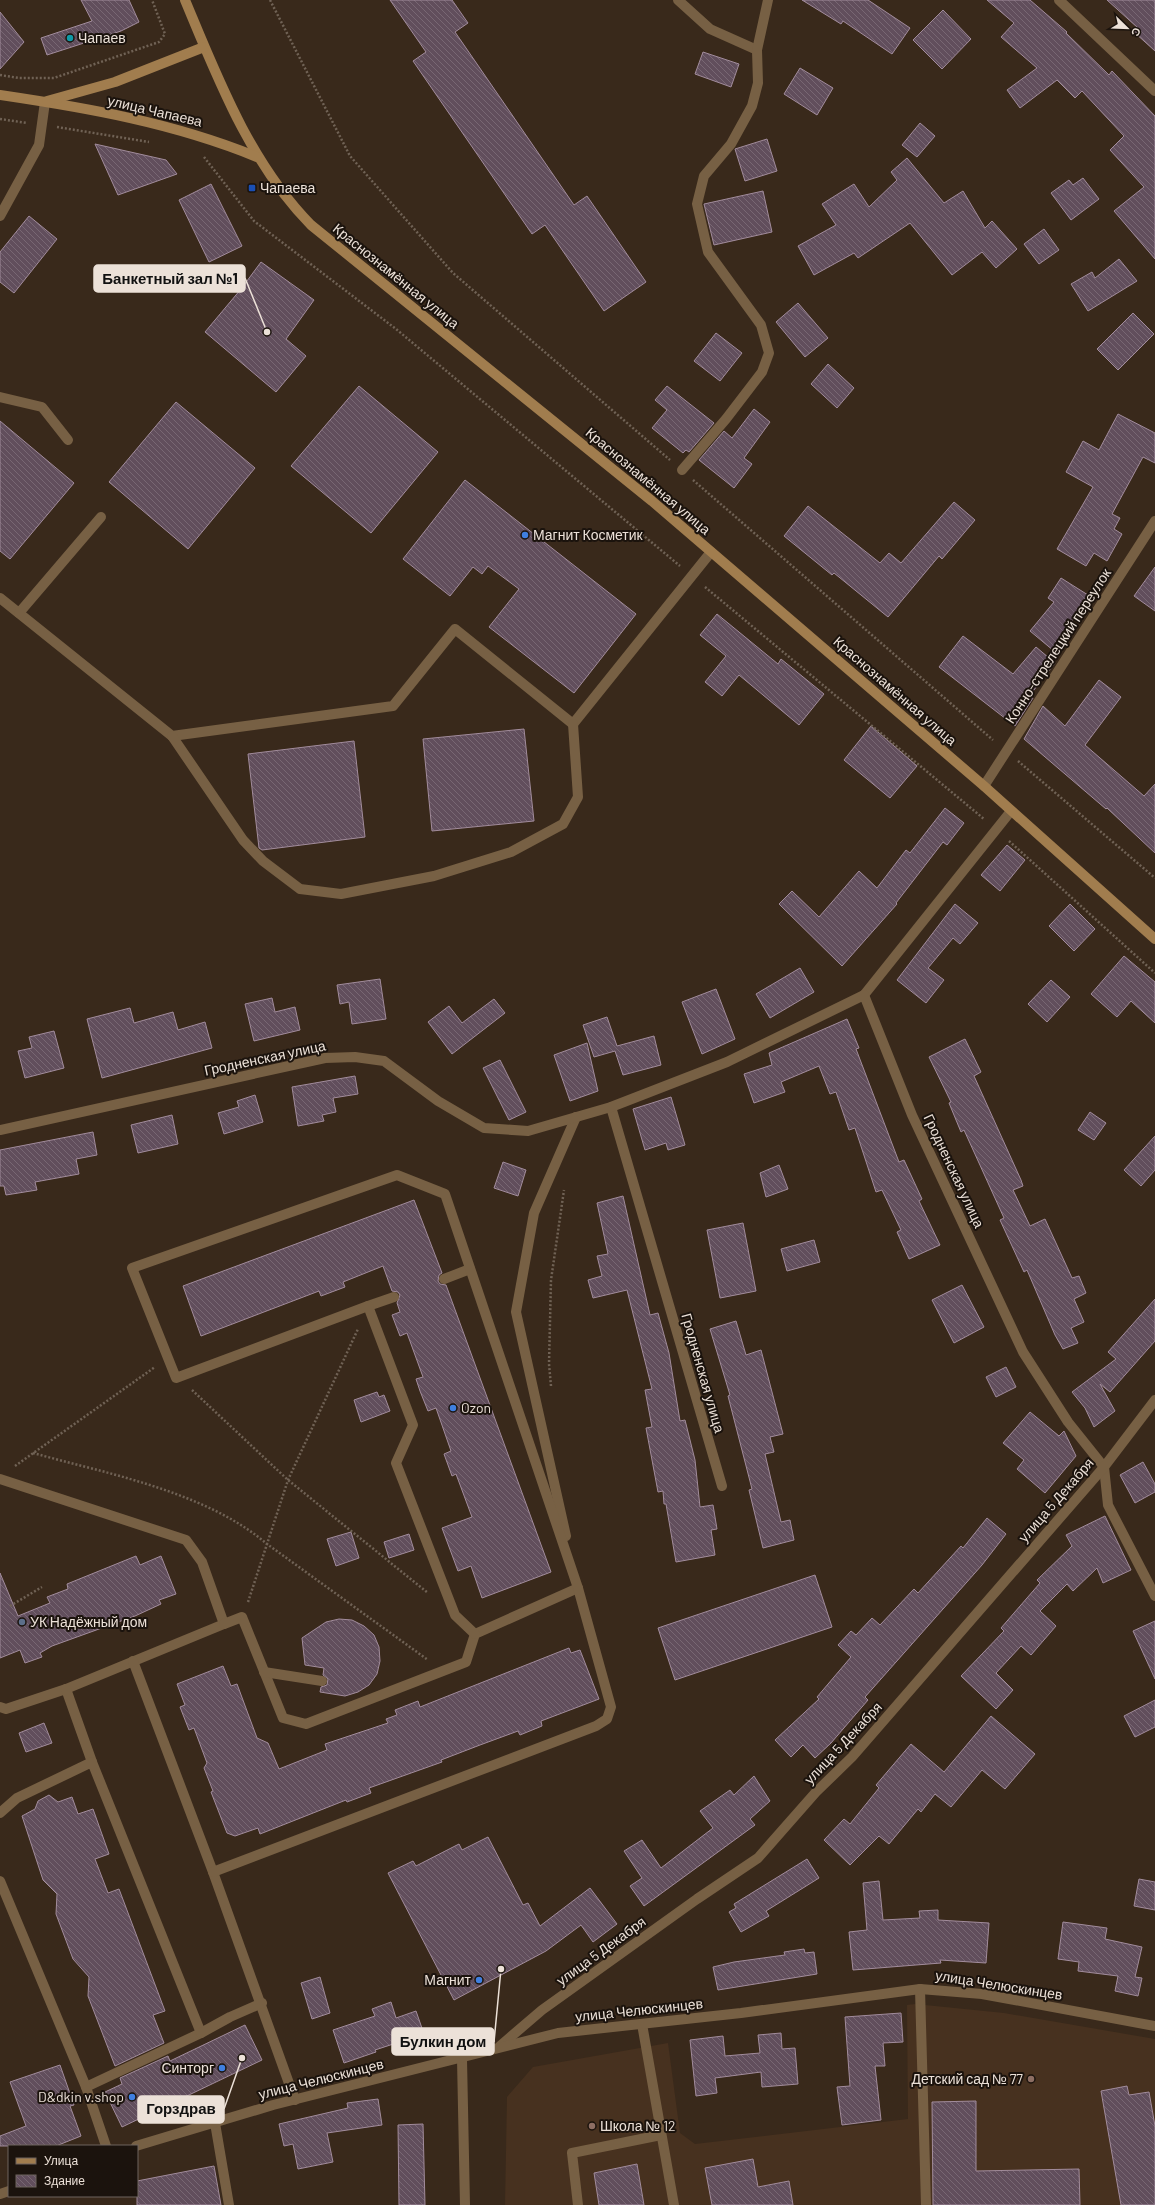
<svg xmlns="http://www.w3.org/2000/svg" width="1155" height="2205" font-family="Barlow,sans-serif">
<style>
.built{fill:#47311f}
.building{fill:url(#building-back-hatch);stroke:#a28c9c}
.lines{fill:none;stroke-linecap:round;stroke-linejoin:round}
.path{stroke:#706255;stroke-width:2.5;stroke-dasharray:2 2;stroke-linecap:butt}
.lane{stroke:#776044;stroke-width:10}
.street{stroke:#776044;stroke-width:10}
.secondary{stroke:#a17d4e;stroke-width:10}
.culture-dot{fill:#0f9aa8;stroke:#1b130d;stroke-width:1.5}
.transit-dot{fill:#1a4fb4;stroke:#1b130d;stroke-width:1.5}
.shop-dot{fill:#3f7fe0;stroke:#1b130d;stroke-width:1.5}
.service-dot{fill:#5c6f8a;stroke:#1b130d;stroke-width:1.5}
.education-dot{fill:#8d6e63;stroke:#1b130d;stroke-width:1.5}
.labels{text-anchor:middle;stroke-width:4;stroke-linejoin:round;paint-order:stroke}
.poi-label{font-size:14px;fill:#ece1d8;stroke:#1b130d;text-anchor:start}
.street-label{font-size:14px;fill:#ece1d8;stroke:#1b130d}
.leader{fill:none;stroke:#ece1d8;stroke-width:1.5}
.callout-dot{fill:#ece1d8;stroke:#1b130d;stroke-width:1.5}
.callout{fill:#ece1d8;stroke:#ece1d8;stroke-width:1.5}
.callout-label{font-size:15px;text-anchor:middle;font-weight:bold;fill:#111}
</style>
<defs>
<pattern id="building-back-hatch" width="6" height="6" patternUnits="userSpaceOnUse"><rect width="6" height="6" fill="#614e5c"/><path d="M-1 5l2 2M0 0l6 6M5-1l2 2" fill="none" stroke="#786773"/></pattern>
</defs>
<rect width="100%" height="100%" fill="#39291b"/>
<polygon class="built" points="915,2004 1004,2013 1155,2039 1155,2205 505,2205 507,2097 533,2067 668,2043 680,2133 695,2144 908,2119 907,2005"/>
<g class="building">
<polygon points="81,0 129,0 139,22 121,31 47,55 41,38 92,21"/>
<polygon points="390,0 452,0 468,23 455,32 574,205 587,196 646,282 604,311 545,225 532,234 413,61 426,52"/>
<polygon points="802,0 868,0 910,28 892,54 843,21 841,24"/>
<polygon points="987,0 1030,0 1067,32 1066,33 1109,75 1112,71 1155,116 1155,259 1114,211 1144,187 1110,150 1124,136 1082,91 1075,98 1057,80 1020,108 1007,90 1037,68 1001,37 1014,23"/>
<polygon points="1107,0 1155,0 1155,51 1134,32 1138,28"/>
<polygon points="943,10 971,39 942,69 913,40"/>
<polygon points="0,12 24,42 0,69"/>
<polygon points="703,52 739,64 731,87 695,74"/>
<polygon points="800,68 833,88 817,115 784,94"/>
<polygon points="920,123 935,136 917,157 902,145"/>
<polygon points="767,139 777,171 745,181 735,149"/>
<polygon points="95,144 166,160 177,174 118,195"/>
<polygon points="907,158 944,203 963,191 985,228 992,221 1017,249 996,268 982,252 952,275 910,223 858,258 854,253 814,275 798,246 836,225 822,204 854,184 869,207 897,180 891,172"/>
<polygon points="1083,178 1099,199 1071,220 1051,193 1069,180 1073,185"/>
<polygon points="211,184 242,246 209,262 179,200"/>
<polygon points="763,191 772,232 714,245 704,204"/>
<polygon points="29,216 57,239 14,293 0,282 0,252"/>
<polygon points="1044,229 1059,250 1039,264 1024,244"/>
<polygon points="1119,259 1137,281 1088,311 1071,284 1092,272 1095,278"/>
<polygon points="261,262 314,300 286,339 306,356 276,392 205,332 241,289"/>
<polygon points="798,303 828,338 805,357 776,322"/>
<polygon points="1133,313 1154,334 1118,370 1097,349"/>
<polygon points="716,333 742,353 720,381 694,361"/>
<polygon points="828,364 854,388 837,408 811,384"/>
<polygon points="359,386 438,452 371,533 291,466"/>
<polygon points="667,386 714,423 689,452 686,450 683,453 652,428 667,410 655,400"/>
<polygon points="176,402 255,468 188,549 109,482"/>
<polygon points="754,409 770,422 744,458 752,464 734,488 699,460 724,431 732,438"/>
<polygon points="1118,414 1155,433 1155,463 1143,457 1112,514 1120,518 1114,529 1122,534 1107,561 1094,553 1086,566 1057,549 1093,487 1066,472 1083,441 1099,450"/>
<polygon points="0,421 74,483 10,559 0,551"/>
<polygon points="465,480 636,614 574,693 489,627 519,589 488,566 482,574 473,567 450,596 403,559"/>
<polygon points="954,502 975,520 942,559 939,556 888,617 834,573 832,575 784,536 808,506 880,563 889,553 901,563"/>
<polygon points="1155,567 1155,611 1134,596"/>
<polygon points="1061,578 1088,595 1069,626 1072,629 1054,651 1030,631 1054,602 1048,598"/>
<polygon points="717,614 778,664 781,659 824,694 799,725 739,675 722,696 705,682 726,656 700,635"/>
<polygon points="963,636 1013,674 1036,647 1055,663 1030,695 1033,698 1015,726 939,667"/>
<polygon points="1099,680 1121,697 1085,745 1144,796 1155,784 1155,853 1107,808 1106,809 1024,739 1043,706 1065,726"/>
<polygon points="871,726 917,766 890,798 844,760"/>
<polygon points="524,729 534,821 432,831 423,739"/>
<polygon points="354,741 365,837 262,850 259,848 248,754"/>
<polygon points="945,808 964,823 947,845 943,842 896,903 897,904 842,966 779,904 792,891 819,917 859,871 877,888 906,850 910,853"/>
<polygon points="1007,845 1025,860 1000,891 981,875"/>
<polygon points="955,904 978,923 960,944 953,938 928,968 944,980 926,1003 897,980"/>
<polygon points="1070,904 1095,929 1074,951 1049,926"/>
<polygon points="1124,956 1155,982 1155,1023 1131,1001 1117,1017 1091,994"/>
<polygon points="800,968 814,992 770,1018 756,994"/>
<polygon points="380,979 386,1019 352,1024 349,1002 340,1004 337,985"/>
<polygon points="1051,980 1070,997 1047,1022 1028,1004"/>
<polygon points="716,989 735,1039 702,1054 682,1002"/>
<polygon points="272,998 275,1012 295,1007 300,1030 254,1041 245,1004"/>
<polygon points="494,999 505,1013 452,1054 428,1022 449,1006 462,1023"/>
<polygon points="130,1008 134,1023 173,1012 178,1030 205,1022 212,1048 102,1078 87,1019"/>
<polygon points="607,1017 617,1046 654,1036 661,1065 623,1075 615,1051 594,1057 583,1025"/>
<polygon points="847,1019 859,1048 856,1049 899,1162 904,1160 922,1199 919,1201 940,1245 909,1259 897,1232 901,1230 882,1190 876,1192 855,1128 849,1130 836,1092 830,1094 819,1066 781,1082 785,1092 754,1103 744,1074 772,1065 769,1053"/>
<polygon points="54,1031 64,1068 25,1078 18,1051 32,1048 29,1037"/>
<polygon points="965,1039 981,1072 974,1076 1021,1180 1023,1186 1013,1190 1030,1226 1045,1219 1072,1278 1079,1276 1086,1293 1074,1299 1084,1322 1071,1328 1078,1343 1063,1349 1055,1335 1027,1270 1024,1272 1000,1220 1004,1218 964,1130 961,1132 949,1103 951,1102 929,1057"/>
<polygon points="587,1043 598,1091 570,1101 554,1055"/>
<polygon points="500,1060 526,1112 509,1120 483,1068"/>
<polygon points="355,1076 358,1094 333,1098 336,1112 322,1115 324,1121 298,1126 292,1087"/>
<polygon points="255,1095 263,1122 224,1134 218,1113 239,1107 237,1101"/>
<polygon points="671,1097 685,1145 668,1150 666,1143 645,1150 633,1109"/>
<polygon points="1090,1112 1106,1123 1094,1140 1078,1130"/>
<polygon points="172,1115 178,1144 138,1153 131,1125"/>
<polygon points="93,1132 97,1155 76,1159 79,1174 35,1182 37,1190 6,1195 4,1186 0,1186 0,1150"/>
<polygon points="1155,1136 1155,1170 1141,1186 1124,1170"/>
<polygon points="503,1162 526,1170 518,1196 494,1188"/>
<polygon points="779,1165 788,1189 766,1197 760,1173"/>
<polygon points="623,1196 650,1315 658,1313 669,1353 680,1421 685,1420 695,1460 700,1507 713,1505 717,1529 711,1530 715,1555 676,1562 666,1504 664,1504 663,1491 658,1492 646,1428 652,1427 645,1390 652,1389 627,1290 593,1298 588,1280 602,1276 597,1256 608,1254 597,1203"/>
<polygon points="414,1200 442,1273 439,1275 438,1281 440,1284 446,1285 551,1572 482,1598 471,1566 458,1571 442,1528 472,1517 456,1474 452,1476 444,1454 451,1451 436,1408 428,1411 420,1391 416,1379 423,1377 407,1333 400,1336 392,1315 400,1312 397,1303 400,1295 398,1292 392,1291 383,1266 343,1282 345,1287 321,1296 319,1291 201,1336 183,1286"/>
<polygon points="743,1223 756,1291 720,1298 707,1230"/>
<polygon points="814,1240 820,1262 787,1271 781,1249"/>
<polygon points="962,1285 984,1327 954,1343 932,1300"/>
<polygon points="1155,1299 1155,1341 1110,1392 1100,1384 1115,1411 1094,1427 1085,1408 1072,1392 1116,1359 1108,1352"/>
<polygon points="736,1321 746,1355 761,1350 783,1434 770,1437 774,1452 765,1454 781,1522 790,1520 794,1540 763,1548 749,1490 752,1489 728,1396 730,1395 710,1329"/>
<polygon points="1006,1367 1016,1387 996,1397 986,1377"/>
<polygon points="377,1392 379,1397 384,1395 390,1411 361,1422 354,1400"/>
<polygon points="1030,1412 1059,1436 1064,1431 1076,1456 1045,1493 1017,1469 1024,1460 1003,1443"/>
<polygon points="1143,1462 1155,1484 1155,1492 1135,1503 1120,1475"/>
<polygon points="1105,1516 1131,1570 1103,1583 1097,1568 1073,1591 1067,1584 1040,1611 1056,1626 1031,1655 1021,1646 996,1673 1013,1690 996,1709 961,1676 1004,1631 1001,1628 1040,1583 1037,1580 1072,1546 1066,1535"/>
<polygon points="987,1518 1006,1534 982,1565 865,1697 868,1700 831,1743 815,1758 803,1745 791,1757 775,1740 819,1699 817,1697 851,1657 838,1645 851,1631 856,1635 872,1618 880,1625 914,1589 918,1593 961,1546 963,1548"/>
<polygon points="351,1532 359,1558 336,1566 327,1539"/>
<polygon points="409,1534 414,1550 389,1558 384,1542"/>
<polygon points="136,1556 140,1565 161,1556 176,1594 159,1600 161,1604 135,1616 52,1646 40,1653 42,1657 25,1663 20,1650 0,1658 0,1573 18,1616 50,1603 47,1597 68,1589 67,1584"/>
<polygon points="815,1575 832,1627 675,1680 658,1628"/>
<polygon points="339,1619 352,1620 364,1626 374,1635 379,1647 380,1661 377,1674 369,1685 358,1692 345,1696 320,1692 321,1687 327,1685 328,1679 323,1675 324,1668 305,1665 302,1638 326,1622"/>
<polygon points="1155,1621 1155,1679 1133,1631"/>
<polygon points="569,1648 571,1653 580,1650 599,1699 541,1721 542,1726 520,1735 518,1731 480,1745 441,1760 442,1762 369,1788 371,1793 347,1802 346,1800 260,1834 258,1828 235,1836 227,1833 211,1792 213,1791 204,1768 207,1763 194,1728 189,1730 180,1707 185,1705 177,1684 223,1666 231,1686 237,1684 257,1738 268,1743 279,1769 327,1750 325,1744 388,1723 386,1719 397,1715 395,1710 418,1701 420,1707"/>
<polygon points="1155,1700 1155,1727 1135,1737 1124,1716"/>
<polygon points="991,1716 1035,1754 1005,1789 982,1770 951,1807 935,1794 921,1812 918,1809 889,1844 879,1836 850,1865 824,1840 844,1819 850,1824 879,1788 876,1785 911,1744 944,1772"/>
<polygon points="44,1723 52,1743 26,1752 19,1733"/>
<polygon points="754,1776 770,1801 750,1819 755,1825 644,1906 630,1886 642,1878 624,1851 642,1840 661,1868 713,1828 700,1811 730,1790 734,1795"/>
<polygon points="49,1795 58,1802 72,1797 78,1814 93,1809 109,1854 95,1859 108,1893 119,1889 165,2011 153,2015 164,2043 115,2066 88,1996 89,1977 73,1959 56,1914 57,1894 43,1880 22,1816 35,1809 38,1801"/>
<polygon points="488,1837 523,1905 528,1903 540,1926 590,1888 617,1924 593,1942 581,1925 546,1951 454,2000 388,1873 413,1861 416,1866 459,1844 462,1850"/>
<polygon points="807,1859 819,1878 766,1911 769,1916 741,1932 729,1912 736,1908 734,1904"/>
<polygon points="1139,1879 1155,1882 1155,1910 1134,1906"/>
<polygon points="879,1881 883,1920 920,1918 919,1911 938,1910 938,1920 989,1923 986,1963 940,1960 941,1963 853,1970 849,1932 867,1930 863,1883"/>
<polygon points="1063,1922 1107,1928 1105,1939 1142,1947 1135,1977 1142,1978 1138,1996 1115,1991 1118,1976 1078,1971 1079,1962 1058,1959"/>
<polygon points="804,1949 805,1953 814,1952 817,1974 718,1990 713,1967 734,1962 785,1955 784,1952"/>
<polygon points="320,1977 330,2013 312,2019 301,1983"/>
<polygon points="391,2002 396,2018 416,2011 424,2034 375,2050 376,2052 344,2063 333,2030 375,2016 372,2009"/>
<polygon points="901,2013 903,2042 883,2043 885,2066 875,2066 881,2120 842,2125 837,2087 850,2086 845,2017"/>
<polygon points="245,2025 262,2060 122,2127 105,2092 122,2084 120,2078 168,2056 170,2061"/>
<polygon points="781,2033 782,2049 795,2048 798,2084 762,2087 761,2072 715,2078 717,2093 696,2096 690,2040 723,2036 725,2056 760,2053 758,2035"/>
<polygon points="60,2065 74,2105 70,2106 81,2136 56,2146 0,2146 0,2136 26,2126 10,2082"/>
<polygon points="1127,2086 1129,2095 1149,2092 1155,2126 1155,2205 1121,2205 1101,2091"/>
<polygon points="378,2099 382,2125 327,2133 333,2162 298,2169 293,2144 284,2146 279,2124 348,2108 347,2103"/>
<polygon points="976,2101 976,2171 1079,2169 1080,2205 933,2205 932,2102"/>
<polygon points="423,2124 425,2205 399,2205 398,2125"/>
<polygon points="753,2159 758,2187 789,2181 793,2205 712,2205 705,2168"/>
<polygon points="637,2164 644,2205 599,2205 594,2173"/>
<polygon points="214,2166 221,2205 137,2205 137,2181"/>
</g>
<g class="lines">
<g class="path">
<polyline points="270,0 350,156 453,273 670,460"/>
<polyline points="0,75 19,78 54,78 159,42 165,34 152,0"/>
<polyline points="0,119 27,123"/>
<polyline points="57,127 149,142"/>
<polyline points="204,157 254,221 396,329 680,566"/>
<polyline points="693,480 993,740"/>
<polyline points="705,587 984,819"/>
<polyline points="1018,761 1155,878"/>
<polyline points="1009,841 1155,973"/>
<polyline points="551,1386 549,1364 551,1280 564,1190"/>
<polyline points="192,1390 288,1480 428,1593"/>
<path d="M33,1453C109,1474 206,1492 267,1544L428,1660"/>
<polyline points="15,1466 155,1367"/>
<polyline points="248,1602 288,1480 358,1329"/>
<polyline points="10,1606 42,1587"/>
</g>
<g class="lane">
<polyline points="678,0 710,29 757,50"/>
<polyline points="0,216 39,145 45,102"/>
<polyline points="0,397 42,407 68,440"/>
<polyline points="0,598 172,736 393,706 455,629 573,724 711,552"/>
<polyline points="19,613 101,517"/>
<polyline points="172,736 243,840 263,861 300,889 341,894 434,876 511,852 563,824 578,797 573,724"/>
<polyline points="444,1279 470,1269"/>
<polyline points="368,1306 394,1297"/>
<polyline points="0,1479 186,1540 202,1562 224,1624 66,1689 6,1709 0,1707"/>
<polyline points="566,1536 516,1312 534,1213 576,1117"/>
<polyline points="224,1624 242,1617 283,1718 306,1724 466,1662 475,1634 578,1588"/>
<polyline points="133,1661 213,1872 295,2100"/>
<polyline points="264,1672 322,1681"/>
<polyline points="66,1689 92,1762"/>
<polyline points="0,1813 17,1798 92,1762 201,2033 86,2087"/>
<polyline points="213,1872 596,1726 607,1719 611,1707 578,1588 445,1194 397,1175 132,1268 176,1378 368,1306 413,1425 396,1463 455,1615 475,1634"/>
<polyline points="0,1881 86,2087 106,2146"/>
<polyline points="920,1989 926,2205"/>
<polyline points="642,2024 674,2205"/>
<polyline points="201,2033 230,2017 262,2003"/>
<polyline points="215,2123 229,2205"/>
<polyline points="578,2205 572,2153 661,2135"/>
</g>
<g class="street">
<polyline points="1059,0 1155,91"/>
<polyline points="682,470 726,419 762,372 769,353 761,325 708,252 697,204 704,176 731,144 752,106 758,83 757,50 768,0"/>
<polyline points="984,786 1155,521"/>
<polyline points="864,995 1011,811"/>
<polyline points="611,1107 722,1486"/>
<polyline points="0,1130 325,1058 355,1057 384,1061 438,1101 484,1128 528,1131 611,1107 727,1062 864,995 912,1115 1023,1352 1068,1422 1104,1467 1108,1505 1155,1596"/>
<polyline points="500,2046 542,2010 697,1899 758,1858 816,1792 852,1757 1104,1467 1155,1400"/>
<polyline points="462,2059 465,2205"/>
<polyline points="136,2146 273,2105 558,2033 741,2013 920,1989 982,1994 1155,2026"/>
<polyline points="0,2194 9,2191"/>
</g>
<g class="secondary">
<path d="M185,0C218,79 250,163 311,225L652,501L984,786L1155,939"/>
<path d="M0,95C88,108 174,123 257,157"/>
<polyline points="47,101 115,82 204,47"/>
</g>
</g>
<circle class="culture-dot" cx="70" cy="38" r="4"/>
<rect class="transit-dot" x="248" y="184" width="8" height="8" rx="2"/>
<g class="shop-dot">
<circle cx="525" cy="535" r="4"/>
<circle cx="453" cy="1408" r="4"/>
<circle cx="479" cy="1980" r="4"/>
<circle cx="222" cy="2068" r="4"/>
<circle cx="132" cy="2097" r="4"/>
</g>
<circle class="service-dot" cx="22" cy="1622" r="4"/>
<g class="education-dot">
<circle cx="1031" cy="2079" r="4"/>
<circle cx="592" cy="2126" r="4"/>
</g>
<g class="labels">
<g class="poi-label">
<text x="78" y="43">Чапаев</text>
<text x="260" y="193">Чапаева</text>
<text x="533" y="540">Магнит Косметик</text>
<text x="461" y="1413">Ozon</text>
<text x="30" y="1627">УК Надёжный дом</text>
<text x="471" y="1985" text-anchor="end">Магнит</text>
<text x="214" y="2073" text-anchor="end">Синторг</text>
<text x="1023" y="2084" text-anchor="end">Детский сад № 77</text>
<text x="124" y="2102" text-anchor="end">D&amp;dkin v.shop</text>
<text x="600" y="2131">Школа № 12</text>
</g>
<g class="street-label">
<text transform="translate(155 111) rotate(13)" y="5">улица Чапаева</text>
<text transform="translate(396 276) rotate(39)" y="5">Краснознамённая улица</text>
<text transform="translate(648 481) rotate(40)" y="5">Краснознамённая улица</text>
<text transform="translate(1058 646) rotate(-57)" y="5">Конно-стрелецкий переулок</text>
<text transform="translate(895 691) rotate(41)" y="5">Краснознамённая улица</text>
<text transform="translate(265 1058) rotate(-12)" y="5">Гродненская улица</text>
<text transform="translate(954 1171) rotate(65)" y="5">Гродненская улица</text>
<text transform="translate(703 1373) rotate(74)" y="5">Гродненская улица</text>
<text transform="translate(1056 1500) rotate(-49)" y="5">улица 5 Декабря</text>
<text transform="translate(843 1743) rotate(-47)" y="5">улица 5 Декабря</text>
<text transform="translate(601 1951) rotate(-36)" y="5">улица 5 Декабря</text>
<text transform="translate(999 1985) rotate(9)" y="5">улица Челюскинцев</text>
<text transform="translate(639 2010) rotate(-6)" y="5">улица Челюскинцев</text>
<text transform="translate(321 2079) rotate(-14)" y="5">улица Челюскинцев</text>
</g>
</g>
<path class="leader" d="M267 332L245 278M501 1969L494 2042M242 2058L224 2109"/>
<g class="callout-dot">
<circle cx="267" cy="332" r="4"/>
<circle cx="501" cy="1969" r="4"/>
<circle cx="242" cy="2058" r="4"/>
</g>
<g class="callout">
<rect x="94" y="265" width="151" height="27" rx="4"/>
<rect x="392" y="2028" width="102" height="27" rx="4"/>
<rect x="138" y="2096" width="86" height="27" rx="4"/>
</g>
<g class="callout-label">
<text x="170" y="284">Банкетный зал №1</text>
<text x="443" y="2047">Булкин дом</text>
<text x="181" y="2114">Горздрав</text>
</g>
<rect x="8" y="2145" width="130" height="52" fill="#1b130d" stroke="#6f655e"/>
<rect x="16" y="2158" width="20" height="6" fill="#a17d4e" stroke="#6f655e"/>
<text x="44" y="2165" font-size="12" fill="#ece1d8">Улица</text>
<rect x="16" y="2175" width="20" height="12" fill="url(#building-back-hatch)" stroke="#6f655e"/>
<text x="44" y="2185" font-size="12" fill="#ece1d8">Здание</text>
<g transform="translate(1127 28) rotate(113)" stroke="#1b130d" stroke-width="3" paint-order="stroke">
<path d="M0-3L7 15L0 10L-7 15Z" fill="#ece1d8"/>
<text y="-6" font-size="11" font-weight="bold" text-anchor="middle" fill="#ece1d8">С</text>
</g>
</svg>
